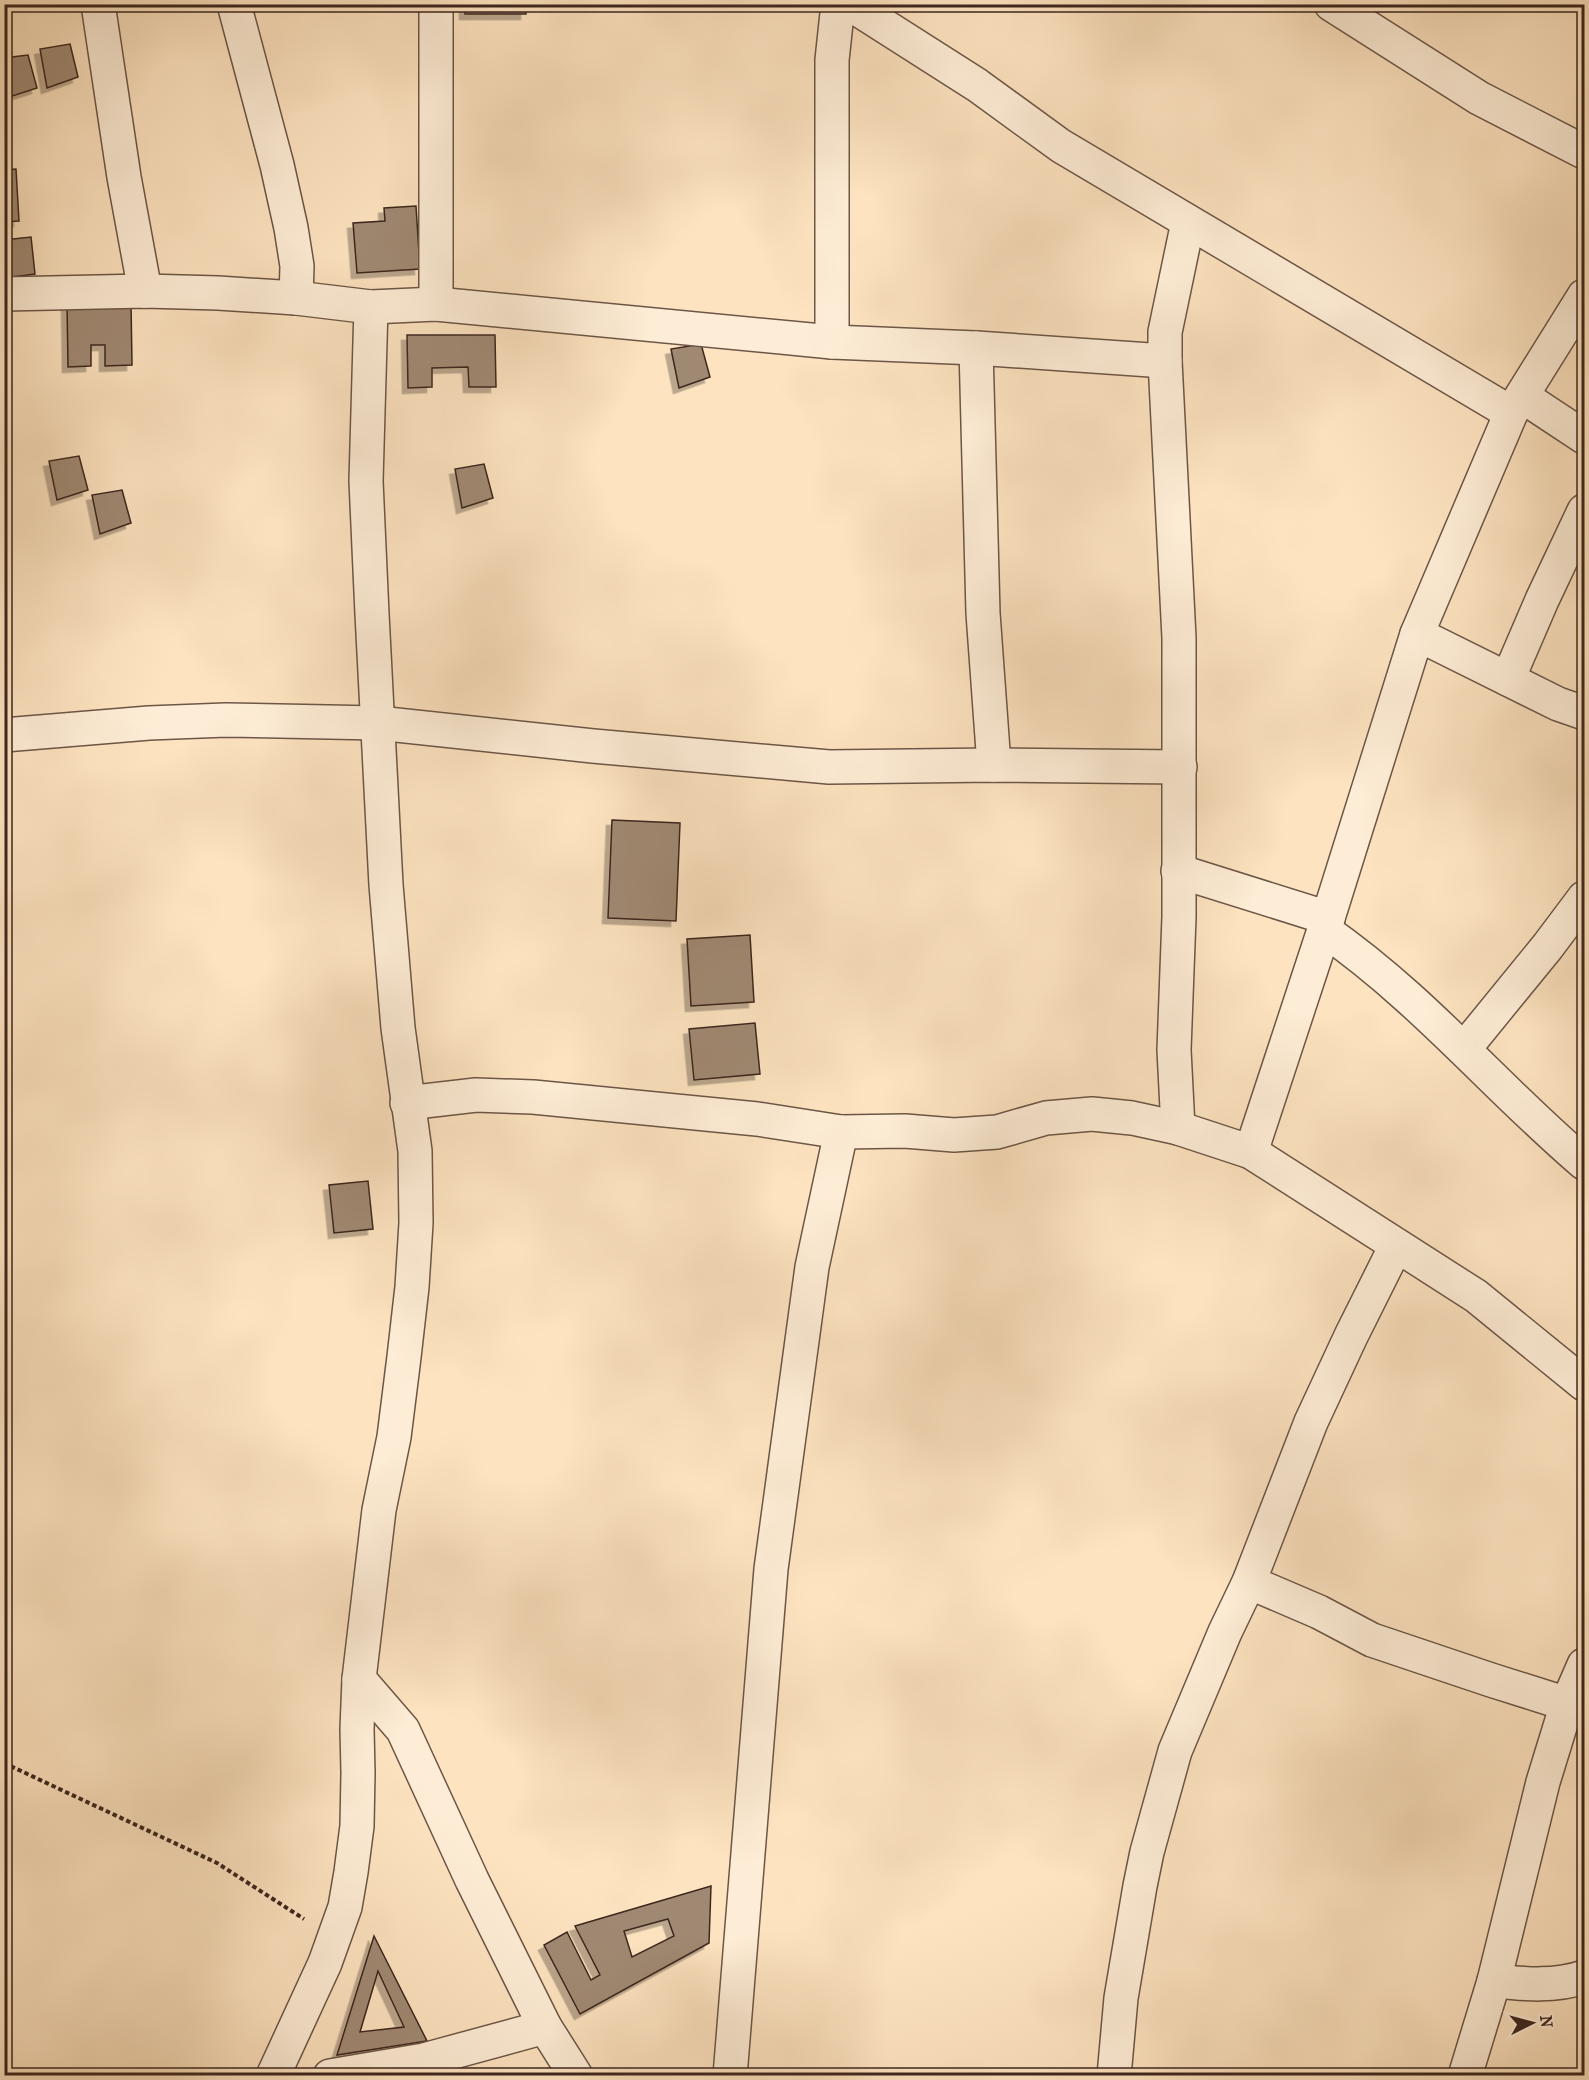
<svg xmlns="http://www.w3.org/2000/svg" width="1589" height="2080" font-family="'IM FELL French Canon',serif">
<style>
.building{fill:#a08973;stroke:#3c271f;stroke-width:1.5;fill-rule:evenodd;filter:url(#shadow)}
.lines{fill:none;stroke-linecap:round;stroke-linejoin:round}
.minor-casing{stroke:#6c5647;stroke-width:36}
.path{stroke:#3c271f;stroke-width:4;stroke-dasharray:4.5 3;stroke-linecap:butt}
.minor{stroke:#feedd6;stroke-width:33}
</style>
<defs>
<filter id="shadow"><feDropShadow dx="-5.5" dy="5.5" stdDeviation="0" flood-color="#0004"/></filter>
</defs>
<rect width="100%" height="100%" fill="#fde3c0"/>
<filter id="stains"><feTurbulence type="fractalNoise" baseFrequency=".00333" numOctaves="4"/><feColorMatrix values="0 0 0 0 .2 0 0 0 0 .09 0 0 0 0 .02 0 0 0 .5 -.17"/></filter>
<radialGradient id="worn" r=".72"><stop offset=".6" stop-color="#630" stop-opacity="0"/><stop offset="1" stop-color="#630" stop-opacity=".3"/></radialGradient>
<g class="building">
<rect x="465" y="4" width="61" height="10"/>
<polygon points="70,44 78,77 47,88 40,49"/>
<polygon points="28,55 37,88 6,98 4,58"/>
<polygon points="16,169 19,221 4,222 4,170"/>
<polygon points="416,206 420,269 357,273 353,223 385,221 384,208"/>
<polygon points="31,237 35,274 4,278 4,240"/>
<polygon points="131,303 132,365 105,366 105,345 91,345 91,366 68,367 67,304"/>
<polygon points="407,335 495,335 496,387 469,387 468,367 432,368 432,387 408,388"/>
<polygon points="701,344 710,377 679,388 671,349"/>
<polygon points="79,456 88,490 57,500 49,461"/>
<polygon points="484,464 493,498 462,508 455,469"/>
<polygon points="122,490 131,523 100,534 92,495"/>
<polygon points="612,820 680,823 676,921 608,918"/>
<polygon points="750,935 754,1002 691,1006 687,939"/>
<polygon points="755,1023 760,1074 694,1080 689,1029"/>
<polygon points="368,1181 373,1229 334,1233 329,1185"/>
<path d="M711,1886L709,1943L580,2014L544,1945L567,1932L591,1980L600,1975L575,1926ZM668,1919L674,1936L632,1957L624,1931Z"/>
<path d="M374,1936L427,2041L337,2055ZM378,1971L404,2027L360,2032Z"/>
</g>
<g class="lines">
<g class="minor-casing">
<g id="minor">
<polyline points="98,4 124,177 145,291"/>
<polyline points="234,4 277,165 291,228 297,266 296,298"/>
<polyline points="436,4 436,304"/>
<polyline points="850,4 977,85 1061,146 1511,413"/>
<polyline points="1331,4 1479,98 1584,152"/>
<polyline points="4,294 145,291 218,293 296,298 371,307 436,304 832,342 976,348 1165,361"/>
<polyline points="832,342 832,60 838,4"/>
<polyline points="976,348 983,613 994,765"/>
<polyline points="1522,396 1584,437"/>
<polyline points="1417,634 1558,704 1584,713"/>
<polyline points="1508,679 1542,600 1584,511"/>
<polyline points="4,735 149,723 226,720 378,723 593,746 829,767 994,765 1180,767"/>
<polyline points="1178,871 1328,918"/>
<path d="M1324,930C1421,997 1496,1088 1584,1163"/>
<polyline points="1464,1049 1548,946 1584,898"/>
<polyline points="407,1103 476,1095 533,1097 757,1119 841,1132 905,1131 954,1135 997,1132 1046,1118 1092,1114 1132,1118 1178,1128 1251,1152 1476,1296 1584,1384"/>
<polyline points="1178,1128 1174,1050 1179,917 1179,638 1165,361 1165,332 1188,222"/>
<polyline points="1251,1152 1328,918 1417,634 1511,413 1584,296"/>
<polyline points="1249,1582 1319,1612 1372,1640 1491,1680 1567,1704"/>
<polyline points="359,1679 403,1730 472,1880 545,2027 576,2076"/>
<path d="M1494,1981C1525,1984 1555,1987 1584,1977"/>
<polyline points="273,2076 325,1963 345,1907 351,1872 357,1826 358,1773 357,1729 359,1679 379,1510 394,1437 404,1357 412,1287 416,1223 415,1151 398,1028 386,885 372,614 366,481 371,307"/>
<polyline points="330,2076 424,2060 545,2027"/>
<polyline points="730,2076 771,1569 812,1267 841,1132"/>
<polyline points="1114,2076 1121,1998 1140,1886 1147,1852 1175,1751 1225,1632 1249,1582 1311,1422 1351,1336 1396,1246"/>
<polyline points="1465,2076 1494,1981 1543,1782 1567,1704 1584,1665"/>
</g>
</g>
<polyline class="path" points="4,1763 217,1863 304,1919"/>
<use href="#minor" class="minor"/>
</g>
<rect width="1589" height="2080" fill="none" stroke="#fde3c0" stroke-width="24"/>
<rect x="6" y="6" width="1577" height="2068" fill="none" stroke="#3c271f" stroke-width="3"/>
<rect x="12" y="12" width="1565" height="2056" fill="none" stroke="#3c271f" stroke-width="1.5"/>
<g transform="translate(1532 2023) rotate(84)" stroke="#feedd6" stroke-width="4.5" paint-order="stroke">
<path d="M0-4.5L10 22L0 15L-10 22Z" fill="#3c271f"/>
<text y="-9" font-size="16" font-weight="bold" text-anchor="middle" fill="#3c271f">N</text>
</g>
<rect width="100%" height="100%" filter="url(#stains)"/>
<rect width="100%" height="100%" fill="url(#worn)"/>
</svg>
